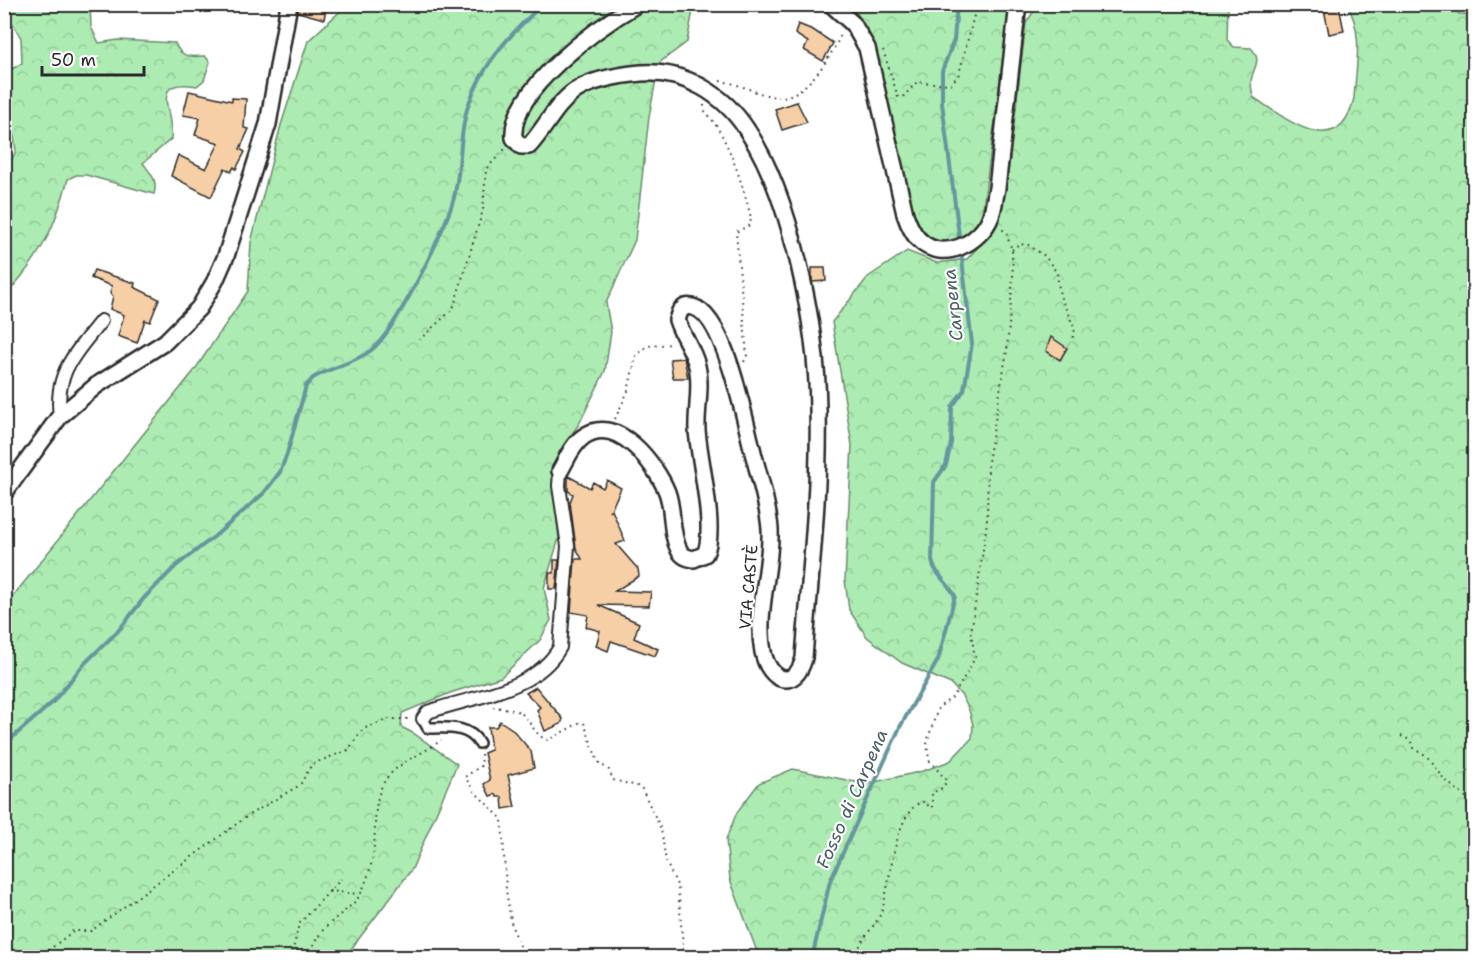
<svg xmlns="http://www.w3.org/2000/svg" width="1479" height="962" font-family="'Shantell Sans',sans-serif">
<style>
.forest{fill:url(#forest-crowns);stroke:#6c8b6e;stroke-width:1.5}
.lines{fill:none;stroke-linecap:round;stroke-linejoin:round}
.stream{stroke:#66969d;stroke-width:4}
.building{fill:#f7cfa6;stroke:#2b2b2b;stroke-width:1.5}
.pedestrian-casing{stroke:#2b2b2b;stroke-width:14}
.minor-casing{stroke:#2b2b2b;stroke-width:16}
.tertiary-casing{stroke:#2b2b2b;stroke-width:20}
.path{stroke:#2b2b2b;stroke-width:2;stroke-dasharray:1.5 4.5;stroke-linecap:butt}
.pedestrian{stroke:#fff;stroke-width:9}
.minor{stroke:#fff;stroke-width:12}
.tertiary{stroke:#fff;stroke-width:15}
.labels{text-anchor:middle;stroke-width:4.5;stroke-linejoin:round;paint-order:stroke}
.street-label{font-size:16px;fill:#2b2b2b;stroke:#fff}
.water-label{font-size:18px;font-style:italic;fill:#486064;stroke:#fff}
</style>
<defs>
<pattern id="forest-crowns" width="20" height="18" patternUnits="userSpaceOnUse" patternTransform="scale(1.5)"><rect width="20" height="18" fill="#acebb2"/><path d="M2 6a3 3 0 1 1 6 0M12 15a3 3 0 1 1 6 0" fill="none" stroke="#94ca99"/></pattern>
</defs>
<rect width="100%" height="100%" fill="#fff"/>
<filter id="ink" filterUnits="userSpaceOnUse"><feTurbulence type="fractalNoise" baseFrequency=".0167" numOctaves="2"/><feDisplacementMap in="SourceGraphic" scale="12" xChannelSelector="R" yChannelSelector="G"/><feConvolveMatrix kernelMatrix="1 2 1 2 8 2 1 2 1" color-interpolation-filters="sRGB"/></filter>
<g filter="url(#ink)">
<g class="forest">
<path d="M6,5H90L91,27L99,43L118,40L175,43C181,58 190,57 205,56L210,62L204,80L197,86C147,78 174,111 171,139L143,163C151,174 158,180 154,194L86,175H76L68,179C55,226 44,251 12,288L5,286V173L16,151L12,123L5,101L4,74L22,63L21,38L8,15Z"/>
<polygon points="347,5 694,5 687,42 659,63 649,117 635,240 606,303 611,332 605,371 579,424 561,449 552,473 559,538 544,588 551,620 540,640 501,677 450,693 402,713 401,727 413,733 457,764 412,869 345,957 5,958 5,606 194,371 248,291 251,242 281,125 308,41"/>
<path d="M848,5H1011L983,207L979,223L952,244C932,242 925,235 914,218L872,39L857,13Z"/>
<path d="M1038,5H1228L1227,40L1234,47L1251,48C1263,61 1253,67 1251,81C1251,86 1252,92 1253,97C1285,118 1339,164 1354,98C1356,67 1364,32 1347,5H1447L1459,14L1474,15V957H759L730,879L726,839L737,812L759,783L793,769L866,784L923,771L950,761L972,738L973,725L969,710L962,696L951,684L902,663L867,637L849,610L845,580L852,445L832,322L868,277L907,251L937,263L967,259L989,235L1006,188L1026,23Z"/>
</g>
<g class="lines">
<g class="stream">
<polyline points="957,4 954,40 942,71 942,103 960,243"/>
<path d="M4,745L53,702L84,664L119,630L144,598L176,566L215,536L264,493L280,472L287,454L306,386L313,378C331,367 352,364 370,351C395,333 444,232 453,201C462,170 458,137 468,106C482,64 511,33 543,4"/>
<path d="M812,958L830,881L900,727L938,660L955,596C948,582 935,575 932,561L934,482L946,465L951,443L952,407L964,390L972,344L961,251"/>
</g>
</g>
<g class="building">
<polygon points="299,4 327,4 324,19 298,12"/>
<polygon points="1339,6 1344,31 1329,34 1324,9"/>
<polygon points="798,24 813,30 833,43 823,61 804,50 808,42 795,34"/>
<polygon points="189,91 232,101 232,98 246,99 244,128 249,129 240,149 245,152 236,169 234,167 231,172 225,168 211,197 171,176 178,155 206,169 219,143 195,135 200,118 183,115"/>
<polygon points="797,102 807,122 782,130 775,109"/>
<polygon points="812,268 825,268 826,281 812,282"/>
<polygon points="94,270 135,283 134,287 159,299 150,322 145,320 137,343 118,336 124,315 110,309 113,296 110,293 112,286 91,278"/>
<polygon points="1051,337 1067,348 1060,360 1046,351"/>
<polygon points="684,358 688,378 673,378 670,359"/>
<polygon points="568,476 590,488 593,482 603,488 607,480 621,488 610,512 612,510 625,541 616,544 638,569 639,576 615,591 651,592 649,606 598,605 639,623 634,638 658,649 655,656 611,641 608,651 596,646 600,631 586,627 588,615 571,612 575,559 582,559 576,548 570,502 573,494 568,491"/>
<polygon points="554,560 559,560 556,589 549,589 549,573 554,573"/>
<polygon points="536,687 563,719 561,724 545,731 537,710 540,707 526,693"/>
<polygon points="500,721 512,729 531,751 534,768 508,775 515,807 503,809 502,797 497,797 496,794 490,796 484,784 490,780 484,753 491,750 488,727 496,727"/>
</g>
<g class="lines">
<g class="pedestrian-casing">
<path id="pedestrian" d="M423,719L428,728C447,728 468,725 479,743"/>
</g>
<g class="minor-casing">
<g id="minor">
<path d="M60,416C54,372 76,353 101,321"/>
<path d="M423,719L428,712C472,696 535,692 560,647L568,546L559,486L560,471"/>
</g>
</g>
<g class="tertiary-casing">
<g id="tertiary">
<path d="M831,4L853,24L867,48L905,214C908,223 912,232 918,239C942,264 981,243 991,216C994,207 995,197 997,188L1018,4"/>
<path d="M560,471C567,459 572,445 583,437C617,412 656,465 667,492C674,511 670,533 679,550C683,557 688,558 694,559L705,554C717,530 699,460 697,430C696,409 702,386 697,366C693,349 682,336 677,320L680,311L685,307C723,299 745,423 752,448C758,474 768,502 770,529C772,569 755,611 763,652C769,681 795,692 804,658C810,575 820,492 818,409C817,328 792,198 747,130C724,94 684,70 641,73C620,75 593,79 575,91C555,105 545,129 529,146H521L514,138C509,90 600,26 637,4"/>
<polyline points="4,493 60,416 97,385 165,342 199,308 215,281 226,256 268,124 289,4"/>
</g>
</g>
<g class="path">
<polyline points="806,4 818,12"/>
<polyline points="883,50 898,97 904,96 917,82 951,84 959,74 977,4"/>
<path d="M720,81C740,83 759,96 779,97C806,98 833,54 842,32"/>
<path d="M704,105V110C728,135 743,185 751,218L750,225L736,232L747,355L744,362"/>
<polyline points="1012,250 1019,244 1028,245 1045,256 1057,273 1060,296 1075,329 1072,340"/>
<polyline points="419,340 453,309 483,210 486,169 506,148"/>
<polyline points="615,419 628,391 636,356 647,346 673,344"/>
<path d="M493,707C500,708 510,708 517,711C530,716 533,736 548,740L579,723H584L598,762L609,770L613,780L641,787L661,829L666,862L678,887L684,958"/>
<polyline points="1401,736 1410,740 1415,750 1426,755 1444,779 1474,804"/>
<polyline points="481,754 482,765 465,777 474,791 502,819 506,890 512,927 525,958"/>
<polyline points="329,891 359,894"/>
<polyline points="39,958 73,931 91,931 249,815 300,785 312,764 348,750 363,729 389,719 409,719"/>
<polyline points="291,958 299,924 341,879"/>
<path d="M310,958C315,922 353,913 362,891C368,878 373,861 374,847C376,826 373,803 383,784C395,762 423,755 441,740"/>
<path d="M856,958C859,939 874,929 881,913C891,886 892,819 919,803L923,802L932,808V793L942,788L947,781L929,760L927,742L938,708L953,697L975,658L971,633L987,522L988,462L1007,350L1013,276L1012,250L1006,233L1001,228"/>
</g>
<use href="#pedestrian" class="pedestrian"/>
<use href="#minor" class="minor"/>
<use href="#tertiary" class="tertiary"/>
</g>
</g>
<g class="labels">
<g class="street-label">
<text transform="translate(748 587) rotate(-85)" y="6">VIA CASTÈ</text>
</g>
<g class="water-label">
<text transform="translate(953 305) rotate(-96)" y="6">Carpena</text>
<text transform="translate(852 799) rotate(-66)" y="6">Fosso di Carpena</text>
</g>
</g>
<rect width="1479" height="962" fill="none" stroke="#fff" stroke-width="24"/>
<rect x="12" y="12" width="1455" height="938" fill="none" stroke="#2b2b2b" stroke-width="2" filter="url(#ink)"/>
<path d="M42 66v9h102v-9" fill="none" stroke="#2b2b2b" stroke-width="3"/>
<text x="51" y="66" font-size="18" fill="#2b2b2b" stroke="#ffffff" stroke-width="4.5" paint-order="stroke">50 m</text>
</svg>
